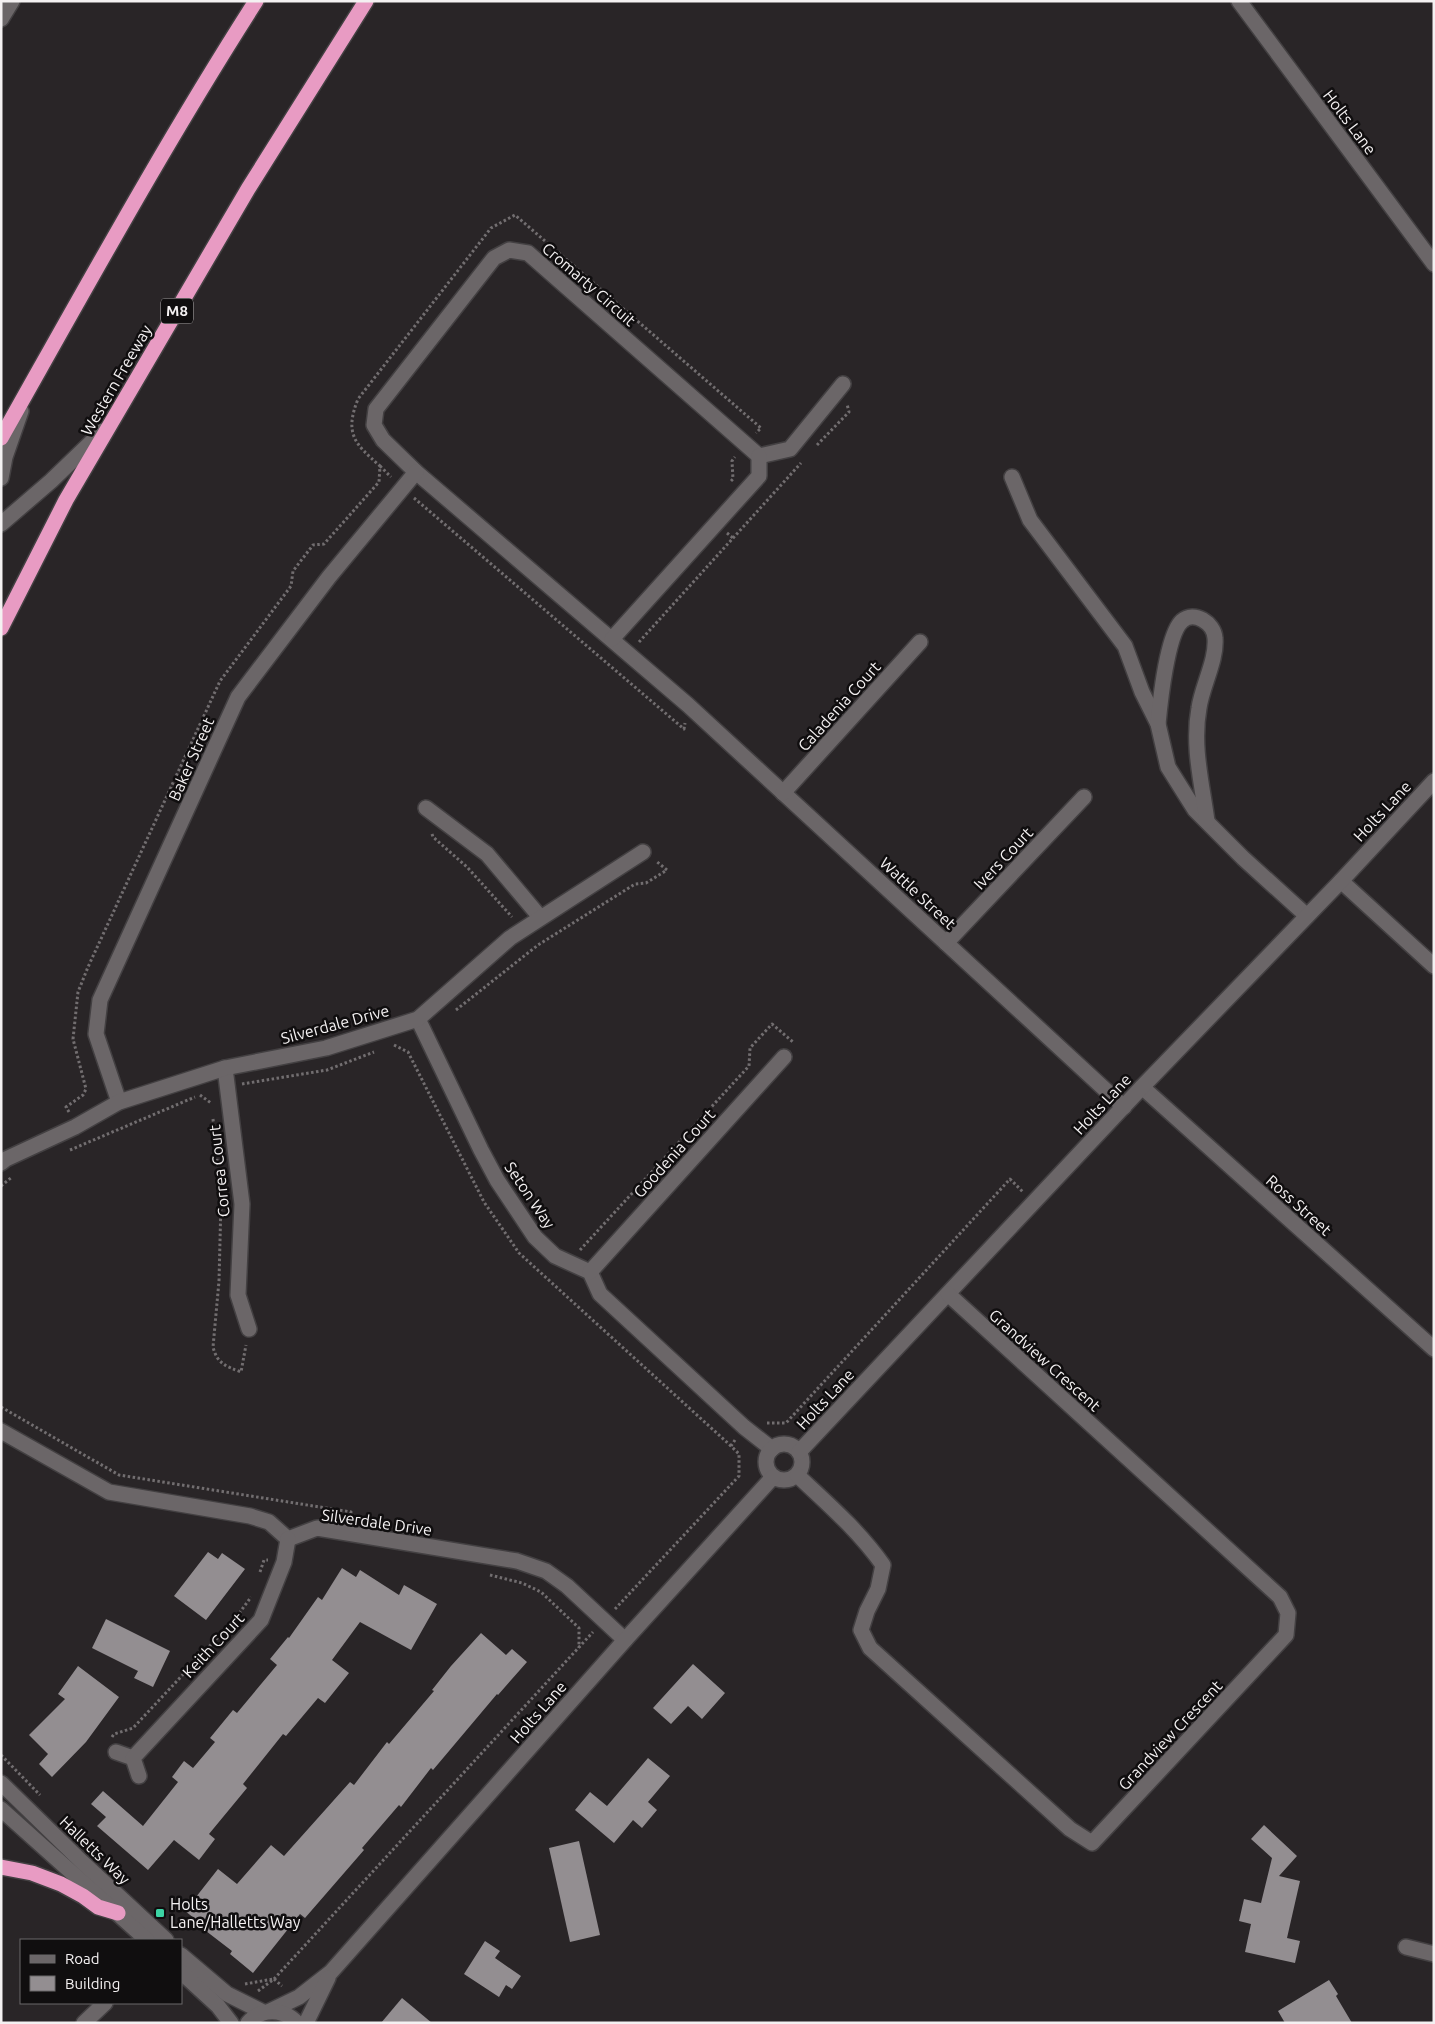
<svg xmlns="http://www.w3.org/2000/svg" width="1435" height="2024" font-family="Ubuntu,sans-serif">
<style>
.building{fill:#938e91}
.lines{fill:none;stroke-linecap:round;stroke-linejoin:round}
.minor-casing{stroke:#434042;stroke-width:18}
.highway-casing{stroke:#434042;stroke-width:18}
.path{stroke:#726e70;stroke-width:3;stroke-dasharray:2.5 2.5;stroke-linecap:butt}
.minor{stroke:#6b6668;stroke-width:15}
.highway{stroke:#e89bc3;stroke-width:15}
.poi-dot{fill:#3cd4a4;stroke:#100e0f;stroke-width:2}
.labels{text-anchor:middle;stroke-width:5;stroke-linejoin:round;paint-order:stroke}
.shield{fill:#100e0f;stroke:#b0adae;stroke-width:1}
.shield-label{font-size:15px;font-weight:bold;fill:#f4f1f2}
.street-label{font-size:16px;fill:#f4f1f2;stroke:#100e0f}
.poi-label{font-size:16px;fill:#f4f1f2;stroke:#100e0f;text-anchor:start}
</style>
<rect width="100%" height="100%" fill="#292527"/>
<g class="building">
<polygon points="208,1552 218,1559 222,1553 245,1569 206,1620 174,1596"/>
<polygon points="342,1568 356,1577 360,1570 399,1595 404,1585 437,1604 411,1650 360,1622 332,1660 349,1673 325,1703 318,1698 286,1736 283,1734 243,1784 247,1788 209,1834 215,1839 199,1860 174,1840 148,1870 97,1826 106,1817 91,1804 103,1791 143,1826 178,1782 172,1777 184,1761 193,1768 215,1742 210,1738 233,1710 237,1713 277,1665 270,1659 288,1637 289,1638 318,1597 322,1600"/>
<polygon points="106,1619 170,1651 153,1687 134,1678 138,1671 92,1648"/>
<polygon points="481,1633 506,1655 512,1649 527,1662 498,1695 497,1694 433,1770 431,1768 401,1807 399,1805 362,1848 364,1850 305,1918 300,1914 253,1973 230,1954 232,1951 206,1931 208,1929 185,1911 218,1869 237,1884 271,1845 284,1856 350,1782 354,1785 387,1742 389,1744 434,1691 432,1690 451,1666"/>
<polygon points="693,1664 725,1693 702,1719 688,1706 671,1724 653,1708"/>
<polygon points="78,1666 119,1697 86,1742 52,1777 39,1764 48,1754 29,1735 65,1699 58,1694"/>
<polygon points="648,1758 670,1776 648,1802 657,1810 642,1828 633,1820 614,1843 575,1810 590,1792 607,1806"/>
<polygon points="1264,1825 1297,1856 1279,1876 1300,1881 1287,1938 1300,1941 1295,1963 1245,1952 1251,1924 1239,1921 1244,1899 1261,1903 1272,1858 1251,1839"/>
<polygon points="579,1841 600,1935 570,1942 549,1848"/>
<polygon points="485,1941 500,1951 495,1958 521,1976 512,1989 506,1985 499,1997 464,1974"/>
<polygon points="1329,1980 1338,1994 1336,1996 1352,2023 1285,2023 1278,2011"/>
<polygon points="402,1998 432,2023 381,2023"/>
</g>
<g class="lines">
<g class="minor-casing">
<g id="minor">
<polyline points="1239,1 1434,264"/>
<polyline points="1,19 12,1"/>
<polyline points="759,456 528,253 509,250 494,258 376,409 374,425 383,440 416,472 688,705 1124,1107"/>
<polyline points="759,456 790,449 843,384"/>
<polyline points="1012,477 1030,520 1125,646 1142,692 1158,724 1168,767 1195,810 1243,858 1307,916"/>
<polyline points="1,478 5,457 21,411"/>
<polyline points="1,524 51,481 103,431"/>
<polyline points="612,639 759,476 759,456"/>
<path d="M1158,724C1160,703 1167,634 1182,621C1194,610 1214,623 1215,638C1217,660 1202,686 1199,708C1192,746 1202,784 1207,821"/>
<polyline points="783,793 920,642"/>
<polyline points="426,808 487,854 540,917"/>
<polyline points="1341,881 1434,966"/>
<polyline points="946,943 1084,797"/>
<polyline points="418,1019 481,1150 497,1180 535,1237 555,1256 590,1272 600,1294 744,1427 772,1449"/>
<polyline points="225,1068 242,1204 238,1295 249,1329"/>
<polyline points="1142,1087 1434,1349"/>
<polyline points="119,1102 96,1034 100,1000 238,697 329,577 416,472"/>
<polyline points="1,1163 6,1159 75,1127 119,1102 225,1068 326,1048 418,1019 510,938 643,852"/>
<polyline points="590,1272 784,1057"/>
<polyline points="1,1431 109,1492 250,1516 269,1522 288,1539"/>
<circle cx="784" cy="1462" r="18"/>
<polyline points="799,1452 1142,1087 1341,881 1434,781"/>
<path d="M797,1475C828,1504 859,1531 883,1565L878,1589L867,1611L861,1630L870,1648L1070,1829L1092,1843L1286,1635L1288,1613L1280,1597L948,1294"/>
<polyline points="288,1539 317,1528 517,1561 546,1571 567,1586 625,1640"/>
<polyline points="116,1752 133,1758"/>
<polyline points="139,1776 133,1758 261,1620 284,1562 288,1539"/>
<polyline points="1,1783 82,1862 166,1940"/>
<polyline points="1,1809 147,1940"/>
<polyline points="1406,1947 1434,1954"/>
<polyline points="181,1955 227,1994 263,2012"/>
<polyline points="181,1972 218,2006 231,2023"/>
<polyline points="270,2011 299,1997 331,1972 625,1640 773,1477"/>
<polyline points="84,2023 105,2003"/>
<path d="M248,2023C261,2008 283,2008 297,2023"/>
<polyline points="306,2023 328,1978"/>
</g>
</g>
<g class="highway-casing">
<g id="highway">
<path d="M1,438C84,291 165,143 256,1"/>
<polyline points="1,628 66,500 248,189 366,1"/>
<polyline points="1,1867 32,1873 61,1884 83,1896 98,1907 118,1913"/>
</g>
</g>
<g class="path">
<polyline points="817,445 849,412 847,404"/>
<polyline points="380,466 391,477"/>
<polyline points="731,481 733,479 732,461 735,457"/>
<polyline points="414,498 684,729 685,723"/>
<polyline points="727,533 733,538"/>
<polyline points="639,642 801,463"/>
<polyline points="432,834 433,837 467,867 512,917"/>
<polyline points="456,1010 538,945 635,884 646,883 667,870 656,861"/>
<polyline points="394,1045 408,1052 484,1202 519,1253 731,1446"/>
<polyline points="242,1084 327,1070 374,1052"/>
<polyline points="200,1095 211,1103"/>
<path d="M69,1112L66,1107L83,1095L86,1089L73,1039L78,992L88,967L220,681L291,586L293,571L313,545L324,544L379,482L380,466C355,444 344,434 358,399L491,228L515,215L761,428L756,433"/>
<path d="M213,1119L221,1201L219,1281L213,1347C217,1363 225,1366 241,1372L246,1345"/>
<polyline points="70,1150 195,1097"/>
<polyline points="1,1186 12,1177"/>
<polyline points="580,1250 749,1066 750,1048 772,1024 793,1042"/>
<polyline points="1,1407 119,1475 351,1512 350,1518"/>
<polyline points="767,1423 786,1423 1010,1179 1023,1192"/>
<polyline points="260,1572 264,1560 268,1560"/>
<polyline points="490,1575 522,1583 541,1592 579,1628 579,1648"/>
<polyline points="615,1609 739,1476 739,1454 731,1446 735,1440"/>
<polyline points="112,1737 114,1734 133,1728 235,1619 251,1597"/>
<polyline points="1,1755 40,1795"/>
<polyline points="274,1979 282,1986"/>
<polyline points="245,1984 273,1979"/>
<polyline points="258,1991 274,1979 593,1632"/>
</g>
<use href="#minor" class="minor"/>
<use href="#highway" class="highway"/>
</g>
<rect class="poi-dot" x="155" y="1908" width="10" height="10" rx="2.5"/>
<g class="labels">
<rect class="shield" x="161" y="298.5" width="32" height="25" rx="4"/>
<g class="shield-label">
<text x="177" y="316">M8</text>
</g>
<g class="street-label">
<text transform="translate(1350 122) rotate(53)" y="6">Holts Lane</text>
<text transform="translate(589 284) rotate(41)" y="6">Cromarty Circuit</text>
<text transform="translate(116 380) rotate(-60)" y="6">Western Freeway</text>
<text transform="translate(839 706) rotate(-48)" y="6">Caladenia Court</text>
<text transform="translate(191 759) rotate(-66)" y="6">Baker Street</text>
<text transform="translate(1382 811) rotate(-47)" y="6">Holts Lane</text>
<text transform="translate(1003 858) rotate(-47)" y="6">Ivers Court</text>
<text transform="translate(918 893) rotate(43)" y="6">Wattle Street</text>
<text transform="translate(335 1024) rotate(-15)" y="6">Silverdale Drive</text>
<text transform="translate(1102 1104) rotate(-47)" y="6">Holts Lane</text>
<text transform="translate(674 1153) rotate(-48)" y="6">Goodenia Court</text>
<text transform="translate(219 1171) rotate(-96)" y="6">Correa Court</text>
<text transform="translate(530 1195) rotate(56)" y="6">Seton Way</text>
<text transform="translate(1299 1205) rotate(42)" y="6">Ross Street</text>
<text transform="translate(1045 1360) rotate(42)" y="6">Grandview Crescent</text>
<text transform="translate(825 1399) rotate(-47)" y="6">Holts Lane</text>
<text transform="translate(377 1522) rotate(8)" y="6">Silverdale Drive</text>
<text transform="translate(213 1645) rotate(-47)" y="6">Keith Court</text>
<text transform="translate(538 1712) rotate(-49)" y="6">Holts Lane</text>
<text transform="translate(1170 1735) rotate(-47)" y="6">Grandview Crescent</text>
<text transform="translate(95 1850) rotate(44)" y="6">Halletts Way</text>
</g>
<g class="poi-label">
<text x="170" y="1910">Holts<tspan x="170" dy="18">Lane/Halletts Way</tspan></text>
</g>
</g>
<rect width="1435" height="2024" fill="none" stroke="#f4f1f2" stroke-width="5"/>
<rect x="20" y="1939" width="162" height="65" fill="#100e0f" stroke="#6b696a"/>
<rect x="30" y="1955" width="25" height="8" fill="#6b6668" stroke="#6b696a"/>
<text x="65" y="1964" font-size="15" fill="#f4f1f2">Road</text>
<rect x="30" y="1976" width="25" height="15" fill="#938e91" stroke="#6b696a"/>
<text x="65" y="1989" font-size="15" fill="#f4f1f2">Building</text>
</svg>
